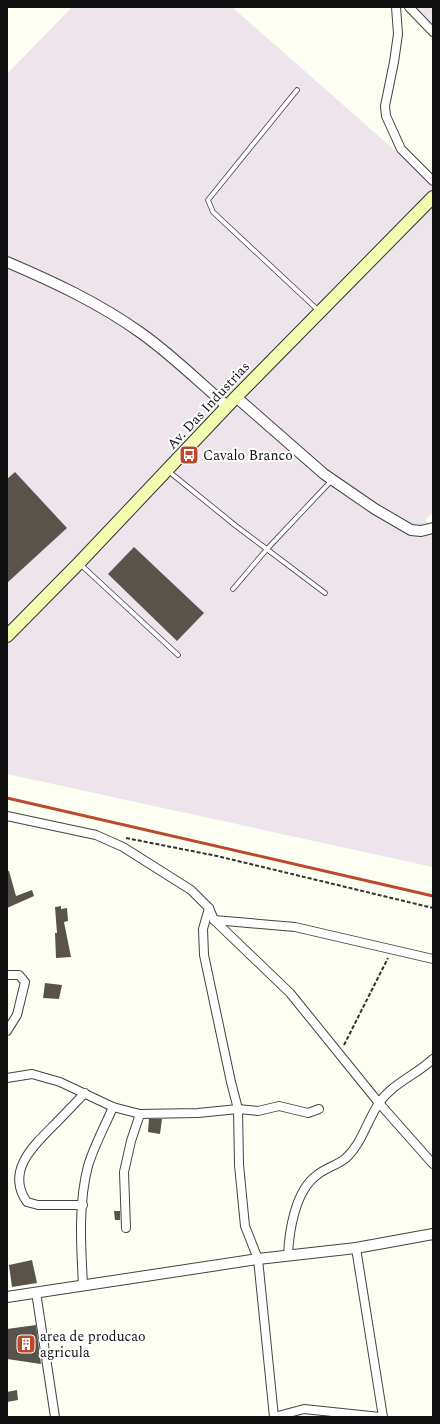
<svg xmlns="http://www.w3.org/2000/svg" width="440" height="1424" font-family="Spectral,serif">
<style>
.industrial{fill:#eee5ec}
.building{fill:#58544c}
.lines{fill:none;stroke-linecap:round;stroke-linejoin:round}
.service-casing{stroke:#434343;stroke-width:5.5}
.minor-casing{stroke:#434343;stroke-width:10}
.tertiary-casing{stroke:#434343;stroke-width:12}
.secondary-casing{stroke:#323232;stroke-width:14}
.path{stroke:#323232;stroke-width:2;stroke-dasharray:4 2;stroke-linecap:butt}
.service{stroke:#fff;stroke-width:4}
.minor{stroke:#fff;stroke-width:8}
.tertiary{stroke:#fff;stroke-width:10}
.secondary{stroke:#f1fcb0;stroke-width:12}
.rail{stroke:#bc492c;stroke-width:3}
.labels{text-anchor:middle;stroke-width:4;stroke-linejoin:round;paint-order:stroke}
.street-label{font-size:14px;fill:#101010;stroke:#fff}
.poi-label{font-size:14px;fill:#101010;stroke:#fff;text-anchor:start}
</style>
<rect width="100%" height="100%" fill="#fefff3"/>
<g class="industrial">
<polygon points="72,7 232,7 433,184 433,513 425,520 433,527 433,867 7,774 7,74"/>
<polygon points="415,7 433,7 433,26"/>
</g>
<g class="building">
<polygon points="15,472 67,528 7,583 7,479"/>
<polygon points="134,547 204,613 177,641 108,574"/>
<polygon points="7,871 9,871 16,896 32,890 34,896 7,908"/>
<polygon points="61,906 61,909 67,908 68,921 64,922 71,957 56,958 55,933 57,933 55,907"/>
<polygon points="45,983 62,985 59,999 43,998"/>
<polygon points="149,1119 162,1119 160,1134 148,1132"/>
<polygon points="114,1211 120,1211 120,1220 115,1220"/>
<polygon points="32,1260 37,1283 12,1287 9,1265"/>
<polygon points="36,1325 41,1364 7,1359 7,1329"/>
<polygon points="17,1390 18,1400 7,1402 7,1392"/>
</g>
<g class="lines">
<g class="service-casing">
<g id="service">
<polyline points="297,90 208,200 213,212 319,311"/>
<polyline points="167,470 236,526 325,593"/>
<polyline points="80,564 178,655"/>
<polyline points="233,589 267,549 332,480"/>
</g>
</g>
<g class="minor-casing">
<g id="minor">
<polyline points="396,7 398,34 394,62 385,106 386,116 401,149 433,181"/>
<polyline points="409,7 433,32"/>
<polyline points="7,816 96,835 123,847 191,890 209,908 214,920 290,993 379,1103 433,1164"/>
<polyline points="209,908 203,929 204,955 231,1082 238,1109 239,1165 245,1226 258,1259 274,1417"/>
<polyline points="214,920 295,927 433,959"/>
<polyline points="7,975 19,975 25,982 17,1015 7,1031"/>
<polyline points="7,1078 32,1074 60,1082 113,1107 140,1114 198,1113 238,1109 258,1111 279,1106 308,1113 319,1109"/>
<path d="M83,1205H38L27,1202C5,1171 34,1145 55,1124C65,1114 75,1103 85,1093"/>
<polyline points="126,1228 124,1172 131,1141 140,1114"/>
<polyline points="356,1248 383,1417"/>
<path d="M288,1256C289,1231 295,1191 317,1175C325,1168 338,1165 346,1158C362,1143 367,1121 379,1103C393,1083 416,1075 433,1059"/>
<path d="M83,1285C81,1247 78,1204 88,1166C94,1146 105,1126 113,1107"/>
<polyline points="36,1292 55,1417"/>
<polyline points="274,1417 304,1409 380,1417"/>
</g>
</g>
<g class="tertiary-casing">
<g id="tertiary">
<path d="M7,262C54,282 99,303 141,333C172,355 199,382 227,406"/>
<polyline points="236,397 324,474 375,509 411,530 421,531 433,528"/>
<polyline points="7,1297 258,1259 356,1248 433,1234"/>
</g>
</g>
<g class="secondary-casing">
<polyline id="secondary" points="7,636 79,563 236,397 433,197"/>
</g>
<g class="path">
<polyline points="126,838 217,856 433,908"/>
<polyline points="344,1045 388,958"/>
</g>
<use href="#service" class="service"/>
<use href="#minor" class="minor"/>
<use href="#tertiary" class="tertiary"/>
<use href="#secondary" class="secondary"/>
<polyline class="rail" points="7,798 433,896"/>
</g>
<defs>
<g id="bus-square" transform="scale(1)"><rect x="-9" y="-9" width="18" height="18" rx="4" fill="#bc492c" stroke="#fff"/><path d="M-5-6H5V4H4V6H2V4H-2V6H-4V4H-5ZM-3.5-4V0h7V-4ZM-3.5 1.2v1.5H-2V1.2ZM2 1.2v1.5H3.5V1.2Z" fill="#fff"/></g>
<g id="building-square" transform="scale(1)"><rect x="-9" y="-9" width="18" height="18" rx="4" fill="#bc492c" stroke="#fff"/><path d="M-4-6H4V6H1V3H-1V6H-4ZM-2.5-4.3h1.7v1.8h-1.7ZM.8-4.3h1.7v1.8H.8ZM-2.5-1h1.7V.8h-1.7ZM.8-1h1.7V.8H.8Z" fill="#fff"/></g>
</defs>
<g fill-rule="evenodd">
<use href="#bus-square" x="189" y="455"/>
<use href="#building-square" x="26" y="1344"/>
</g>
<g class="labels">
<g class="street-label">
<text transform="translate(208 405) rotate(-47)" y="5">Av. Das Industrias</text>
</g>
<g class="poi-label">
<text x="203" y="460">Cavalo Branco</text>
<text x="40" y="1341">area de producao<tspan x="40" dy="16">agricula</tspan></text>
</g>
</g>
<rect width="440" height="1424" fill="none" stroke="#101010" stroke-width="16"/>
</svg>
